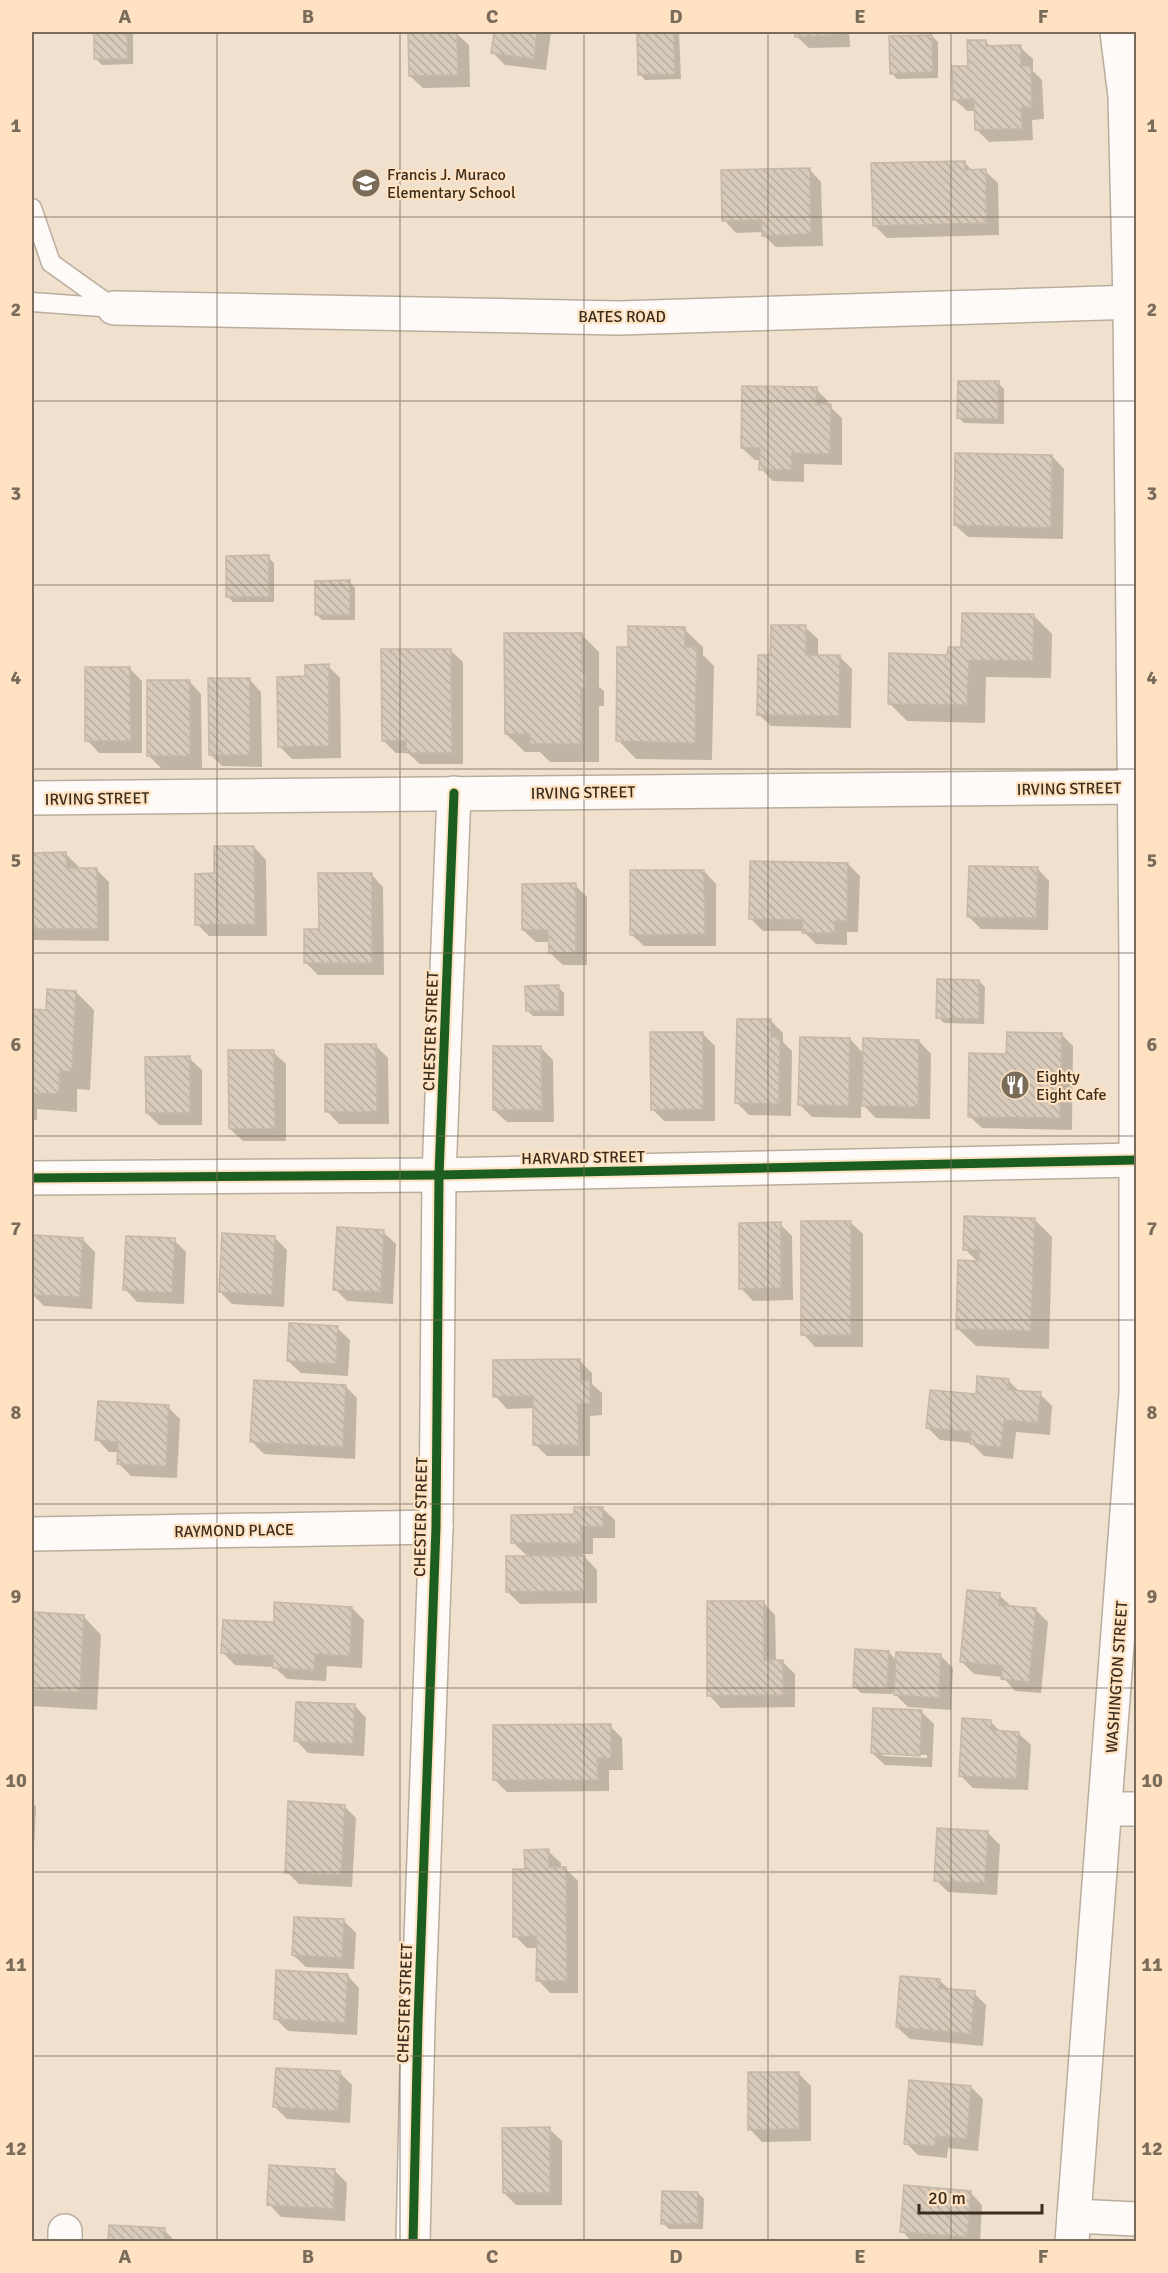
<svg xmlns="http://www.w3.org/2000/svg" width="1168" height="2273" font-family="Signika,sans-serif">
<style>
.shadow{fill:#0003;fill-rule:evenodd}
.building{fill:url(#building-back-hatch);stroke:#c6b8a8;stroke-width:1.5}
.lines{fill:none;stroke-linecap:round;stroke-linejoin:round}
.service-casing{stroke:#baad9d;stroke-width:21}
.minor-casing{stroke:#baad9d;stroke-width:36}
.secondary-casing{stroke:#baad9d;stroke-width:36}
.service{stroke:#fdfaf8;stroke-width:18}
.minor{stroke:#fdfaf8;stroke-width:33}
.secondary{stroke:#fdfaf8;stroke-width:33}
.cycleway-casing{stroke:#fee2c1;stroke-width:13}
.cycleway{stroke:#1b5e20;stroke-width:9}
.grid{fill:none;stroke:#7a6c5b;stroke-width:1.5;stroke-opacity:0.55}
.labels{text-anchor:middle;stroke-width:4.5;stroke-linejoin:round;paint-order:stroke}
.poi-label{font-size:16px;fill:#3a2d1d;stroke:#fee2c1;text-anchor:start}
.street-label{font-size:16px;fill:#3a2d1d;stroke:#fee2c1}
.neatline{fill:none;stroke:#7a6c5b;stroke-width:2}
.grid-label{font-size:20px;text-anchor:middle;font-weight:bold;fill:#7a6c5b}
</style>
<defs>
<pattern id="building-back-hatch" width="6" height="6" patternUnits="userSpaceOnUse" patternTransform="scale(1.5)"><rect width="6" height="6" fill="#d7caba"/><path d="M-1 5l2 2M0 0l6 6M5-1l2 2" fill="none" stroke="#b9ae9f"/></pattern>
</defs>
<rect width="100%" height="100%" fill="#f0e1cf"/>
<g class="shadow">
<polygon points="96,32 133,32 133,64 102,65 96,59"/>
<polygon points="495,32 551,32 546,70 505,65 493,53"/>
<polygon points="638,32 679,33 681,79 645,80 640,74"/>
<polygon points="796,32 849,32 850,47 809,48 796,36"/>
<polygon points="456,33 469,45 470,87 423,88 410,76"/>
<polygon points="932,36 938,42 938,78 897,79 891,73"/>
<polygon points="985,41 992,47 1020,47 1033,59 1033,71 1042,80 1044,119 1032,120 1033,140 989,142 976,129 976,111 967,111 954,99 969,67"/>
<polygon points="964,162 973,171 985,171 998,183 999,235 887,238 875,226"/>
<polygon points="809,169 821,182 823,246 776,247 763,235 763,232 736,233 724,220"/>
<polygon points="998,383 1004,389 1004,424 964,423 958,417"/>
<polygon points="816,389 828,401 828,405 842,418 842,465 804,464 804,482 773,481 761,469 761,460 755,460 742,448"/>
<polygon points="1052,456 1064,469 1063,539 968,537 955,525"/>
<polygon points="268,557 274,563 274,602 233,602 227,596"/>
<polygon points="349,582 355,588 355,620 322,620 316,614"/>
<polygon points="1034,616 1052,634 1051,678 986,677 985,723 907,721 889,703 962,648"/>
<polygon points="805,627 818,639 818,656 840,657 852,669 851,728 771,726 758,714 772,657"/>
<polygon points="684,629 703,647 703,655 714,666 712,760 636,759 618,740 629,648"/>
<polygon points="581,634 599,652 599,687 604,691 604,706 599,706 599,762 550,762 540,752 525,752 506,734"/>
<polygon points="450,650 463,662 463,764 420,764 408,753 396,753 384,741"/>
<polygon points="328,666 340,678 341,758 292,759 279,746 306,678"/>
<polygon points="129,668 142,681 142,753 99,753 87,740"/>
<polygon points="249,679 261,692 262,767 222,766 210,754"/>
<polygon points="189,681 201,694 202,768 161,768 149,756"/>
<polygon points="254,847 266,860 267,936 209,936 197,924 216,875"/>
<polygon points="32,854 66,854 78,866 78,870 97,870 109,882 109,941 32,940"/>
<polygon points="848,864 860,876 858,932 847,932 847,945 816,944 803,931 763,931 750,918"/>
<polygon points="1037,868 1049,881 1048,930 981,929 969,917"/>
<polygon points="704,871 716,884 716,946 644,946 631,934"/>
<polygon points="371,874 383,887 384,975 318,975 305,962 321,930"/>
<polygon points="575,885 587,897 587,965 563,965 550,953 550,942 536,942 523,930"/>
<polygon points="979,981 985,987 984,1024 944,1023 938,1017"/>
<polygon points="558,987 564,993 564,1016 533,1016 527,1010"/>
<polygon points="76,992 94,1010 90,1090 77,1089 77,1112 37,1109 37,1120 32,1120 32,1011 48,1012"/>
<polygon points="771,1021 783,1033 783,1042 792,1051 791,1116 749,1115 737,1103"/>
<polygon points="702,1033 715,1046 715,1121 664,1121 652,1109"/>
<polygon points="1061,1034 1073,1046 1072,1130 982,1128 969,1116 1008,1055"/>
<polygon points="850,1039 864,1054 919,1041 931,1054 930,1119 876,1118 861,1103 861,1118 812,1117 800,1105"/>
<polygon points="376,1046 388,1058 389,1124 339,1124 327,1111"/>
<polygon points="540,1047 553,1060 554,1122 507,1122 494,1110"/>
<polygon points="273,1052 286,1064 286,1141 243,1141 230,1129"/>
<polygon points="189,1058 202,1070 202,1125 159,1125 147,1113"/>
<polygon points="1034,1219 1052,1237 1049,1349 976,1346 957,1328 979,1263 965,1249"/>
<polygon points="850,1222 863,1234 863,1347 815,1347 803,1334"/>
<polygon points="780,1224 792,1236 793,1300 753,1301 741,1288"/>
<polygon points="383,1232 396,1244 393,1304 347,1301 335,1289"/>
<polygon points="34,1237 82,1239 95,1252 92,1309 44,1306 32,1294"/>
<polygon points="275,1238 287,1250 284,1307 232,1304 220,1292"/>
<polygon points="174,1240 186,1252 184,1304 137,1302 125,1289"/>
<polygon points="337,1328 350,1340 348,1376 301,1373 288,1361"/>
<polygon points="580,1361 592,1373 592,1384 602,1393 602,1415 590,1416 590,1456 547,1456 535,1444 535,1408 507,1409 495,1396"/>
<polygon points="1009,1381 1020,1392 1040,1394 1052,1406 1050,1435 1016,1432 1013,1459 984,1456 971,1443 940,1440 928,1428 977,1396"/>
<polygon points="345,1386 357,1398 355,1459 264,1454 252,1442"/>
<polygon points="168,1407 180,1419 177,1478 131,1476 118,1463 119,1452 109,1452 97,1439"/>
<polygon points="602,1508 615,1520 615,1538 593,1538 593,1554 582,1554 597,1570 597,1603 520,1604 507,1591 528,1557 513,1542 575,1516"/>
<polygon points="999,1595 1012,1607 1035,1609 1048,1622 1041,1693 1015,1691 1003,1677 974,1674 962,1662"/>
<polygon points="763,1602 775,1615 776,1662 783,1662 795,1674 795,1707 721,1708 709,1695"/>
<polygon points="352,1608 364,1620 362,1668 327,1666 326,1681 287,1679 274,1667 235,1665 223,1653 275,1624"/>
<polygon points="32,1614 83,1616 101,1635 97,1710 32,1706"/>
<polygon points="889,1652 897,1661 941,1656 953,1668 951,1710 908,1707 893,1692 892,1694 861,1693 855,1687"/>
<polygon points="354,1705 366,1718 364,1756 308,1753 296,1740"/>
<path d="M922,1712L934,1724L932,1767L885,1765L872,1753ZM883,1753L927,1755V1758L883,1756Z"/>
<polygon points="991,1722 1001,1732 1018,1733 1031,1745 1028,1790 973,1788 960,1775"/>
<polygon points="610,1726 622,1738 623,1770 609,1770 609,1791 507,1792 495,1780"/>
<polygon points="32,1802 36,1807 32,1887"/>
<polygon points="344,1806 356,1818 352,1887 299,1884 287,1872"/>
<polygon points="987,1832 1000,1845 997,1895 948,1892 936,1880"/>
<polygon points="548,1851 561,1863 561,1868 565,1868 578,1881 578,1993 550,1993 538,1980 538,1948 527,1948 515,1936 526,1870"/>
<polygon points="344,1921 356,1933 354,1969 306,1967 293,1955"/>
<polygon points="347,1975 359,1988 357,2035 288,2031 275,2018"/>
<polygon points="939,1980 950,1990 974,1993 986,2005 983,2046 910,2039 897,2027"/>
<polygon points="340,2073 352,2085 350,2123 287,2119 275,2107"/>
<polygon points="798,2073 811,2086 811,2141 762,2142 750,2129"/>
<polygon points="971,2087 983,2099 978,2151 948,2148 947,2158 918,2155 906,2143"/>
<polygon points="549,2129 562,2141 562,2205 516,2205 504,2193"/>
<polygon points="334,2170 347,2183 345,2221 281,2217 269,2204"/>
<polygon points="970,2192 982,2205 980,2242 912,2242 902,2231"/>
<polygon points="698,2193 704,2199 703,2229 669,2229 663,2223"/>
<polygon points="164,2230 176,2242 109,2242"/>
</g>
<g class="building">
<polygon points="94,32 127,32 128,59 94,59"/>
<polygon points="457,32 458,75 409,76 408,33"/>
<polygon points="494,32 537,32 534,59 491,53"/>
<polygon points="637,32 674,32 675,74 638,75"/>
<polygon points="795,32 838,32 838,35 795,37"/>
<polygon points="932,35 933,72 890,74 889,36"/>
<polygon points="967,40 986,40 986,46 1021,45 1021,66 1031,66 1032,107 1021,108 1022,129 975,130 974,99 953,100 952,66 968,66"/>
<polygon points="965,161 965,170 986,169 987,223 873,226 871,163"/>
<polygon points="810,168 811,234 762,236 761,220 722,221 721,170"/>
<polygon points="958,381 999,381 998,419 957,418"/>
<polygon points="742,386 817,387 816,404 831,404 830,454 792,453 792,470 759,470 760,448 741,448"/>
<polygon points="955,453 1052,455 1051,528 954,525"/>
<polygon points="269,555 269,597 226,597 226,556"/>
<polygon points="350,580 350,615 315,615 315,581"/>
<polygon points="962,613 1034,614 1033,661 969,660 967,705 888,704 889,653 947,655 948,647 961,647"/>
<polygon points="771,625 806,625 806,655 840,655 839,716 757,715 758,655 770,655"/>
<polygon points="628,626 685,627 685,647 697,647 695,743 616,741 617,647 628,647"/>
<polygon points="504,633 582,633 582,672 586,672 586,688 581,688 582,744 530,744 530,734 505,734"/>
<polygon points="381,649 451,649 452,753 406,753 406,741 382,741"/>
<polygon points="329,664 329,746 278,747 277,677 305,676 305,665"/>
<polygon points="85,667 130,667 131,741 85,741"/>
<polygon points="208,678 250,678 250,755 209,755"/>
<rect x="147" y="680" width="43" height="76"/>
<polygon points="214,846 254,846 255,924 195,925 195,874 214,873"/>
<polygon points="66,852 67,868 97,868 98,929 32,929 32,853"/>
<polygon points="750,861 848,863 847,921 835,921 835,933 802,933 803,920 749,919"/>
<polygon points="969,866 1038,867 1036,918 967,917"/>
<polygon points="630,870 704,870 705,934 630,935"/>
<polygon points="318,873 372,873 372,963 304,963 304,929 319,929"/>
<polygon points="576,883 576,953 549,953 548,930 522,930 522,884"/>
<polygon points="937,979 979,980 979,1019 936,1018"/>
<polygon points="559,985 559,1011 526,1011 525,986"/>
<polygon points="47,989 76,991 72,1072 60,1071 59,1094 32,1093 32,1009 46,1010"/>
<polygon points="737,1019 771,1019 771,1037 780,1037 779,1104 735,1103"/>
<polygon points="650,1032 703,1032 703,1109 651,1110"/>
<polygon points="1007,1032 1062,1033 1060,1118 968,1117 969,1053 1006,1054"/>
<polygon points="800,1037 850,1038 849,1106 798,1105"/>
<polygon points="863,1038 919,1040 918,1107 862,1106"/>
<polygon points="325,1044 376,1044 377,1112 325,1112"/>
<polygon points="493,1046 541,1046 542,1110 493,1110"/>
<polygon points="228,1050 274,1050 275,1129 229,1129"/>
<polygon points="190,1056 190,1113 146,1113 145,1057"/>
<polygon points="964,1216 1035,1218 1031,1331 956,1329 958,1260 979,1261 979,1250 963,1250"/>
<rect x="801" y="1221" width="50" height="114"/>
<polygon points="781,1222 781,1288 739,1289 739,1223"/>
<polygon points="337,1227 384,1230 381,1292 333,1290"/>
<polygon points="222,1233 275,1236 272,1295 219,1292"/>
<polygon points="33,1235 83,1238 80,1297 32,1295"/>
<polygon points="126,1236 175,1238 172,1293 123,1290"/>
<polygon points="289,1323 338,1326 336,1364 287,1361"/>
<polygon points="580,1359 581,1380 590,1380 590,1404 578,1404 579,1445 533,1445 533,1396 493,1397 493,1360"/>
<polygon points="977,1376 1009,1379 1008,1390 1041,1392 1038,1423 1004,1420 1001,1447 970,1444 971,1432 926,1428 930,1390 976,1394"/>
<polygon points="254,1380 346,1385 343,1447 250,1442"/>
<polygon points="98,1401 169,1405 166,1466 117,1464 118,1442 95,1440"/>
<polygon points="574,1507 603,1507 603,1526 581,1527 581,1543 511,1543 511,1515 574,1514"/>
<polygon points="506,1556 585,1556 585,1591 506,1592"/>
<polygon points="967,1590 1000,1593 999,1605 1036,1608 1029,1682 1001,1679 1002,1666 960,1662"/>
<polygon points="707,1601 764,1601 764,1660 783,1660 783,1695 707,1696"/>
<polygon points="274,1602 352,1607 350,1656 315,1654 314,1670 273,1668 273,1656 221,1653 223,1620 274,1622"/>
<polygon points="32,1612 84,1615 80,1692 32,1690"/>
<polygon points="855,1649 889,1651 887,1689 853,1687"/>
<polygon points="896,1652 941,1654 939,1698 894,1695"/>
<polygon points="296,1702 355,1704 353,1744 294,1741"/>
<polygon points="873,1708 922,1710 920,1756 871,1753"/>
<polygon points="962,1718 991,1720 991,1730 1019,1732 1016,1779 959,1776"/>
<polygon points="611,1724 611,1758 597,1758 598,1780 493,1780 493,1725"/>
<polygon points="288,1801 345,1805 341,1875 285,1873"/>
<polygon points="937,1828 988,1831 985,1883 934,1881"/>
<polygon points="549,1849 549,1867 566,1867 567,1981 536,1981 537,1936 513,1937 513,1869 525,1869 524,1850"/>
<polygon points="294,1917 344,1919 342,1958 292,1955"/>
<polygon points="276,1970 348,1974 345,2023 274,2019"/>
<polygon points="900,1976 940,1979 939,1988 975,1991 971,2034 896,2027"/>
<polygon points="276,2068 340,2071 338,2111 273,2107"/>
<polygon points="748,2072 799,2072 799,2129 748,2130"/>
<polygon points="909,2080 971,2086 967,2139 936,2136 935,2146 904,2144"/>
<polygon points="550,2127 550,2193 503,2193 502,2128"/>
<polygon points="269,2165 335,2169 333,2209 267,2205"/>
<polygon points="904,2185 971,2191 967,2237 900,2232"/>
<polygon points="662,2191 698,2192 698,2224 661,2224"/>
<polygon points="109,2225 165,2228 164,2242 108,2242"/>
</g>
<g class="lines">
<g class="service-casing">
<g id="service">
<polyline points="32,208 51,263 114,308"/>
<polyline points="32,302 114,308"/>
</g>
</g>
<g class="minor-casing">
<g id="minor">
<polyline points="114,308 619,318 1136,302"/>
<polyline points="32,798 1134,787"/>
<polyline points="32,1178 439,1175 1136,1160"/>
<polyline points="32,1534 436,1527"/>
<polyline points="1106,1809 1136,1809"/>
<polyline points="1074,2216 1136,2219"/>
<polyline points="65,2242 65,2231"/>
<polyline points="413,2242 418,2022 436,1527 439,1175 454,793"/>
</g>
</g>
<g class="secondary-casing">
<polyline id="secondary" points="1072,2242 1136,1393 1136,961 1130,303 1125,96 1117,32"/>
</g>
<use href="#service" class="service"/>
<use href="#minor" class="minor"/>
<use href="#secondary" class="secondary"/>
<g class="cycleway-casing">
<g id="cycleway">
<polyline points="32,1178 439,1175 1136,1160"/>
<polyline points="413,2242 418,2022 436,1527 439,1175 454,793"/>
</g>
</g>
<use href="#cycleway" class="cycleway"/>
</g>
<path class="grid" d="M217,32V2242M400,32V2242M584,32V2242M768,32V2242M951,32V2242M32,217H1136M32,401H1136M32,585H1136M32,769H1136M32,953H1136M32,1136H1136M32,1320H1136M32,1504H1136M32,1688H1136M32,1872H1136M32,2056H1136"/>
<defs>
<g id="school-disc" transform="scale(1.5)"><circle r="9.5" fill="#7a6c5b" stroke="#fee2c1"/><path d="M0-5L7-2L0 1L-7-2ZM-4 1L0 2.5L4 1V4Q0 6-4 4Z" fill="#fff"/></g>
<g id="restaurant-disc" transform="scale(1.5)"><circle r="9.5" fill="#7a6c5b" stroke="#fee2c1"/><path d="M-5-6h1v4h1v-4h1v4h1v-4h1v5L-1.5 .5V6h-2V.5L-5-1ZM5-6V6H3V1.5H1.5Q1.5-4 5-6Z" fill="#fff"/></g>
</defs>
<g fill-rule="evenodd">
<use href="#school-disc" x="366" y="183"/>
<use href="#restaurant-disc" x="1015" y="1085"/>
</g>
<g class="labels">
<g class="poi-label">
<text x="387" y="180">Francis J. Muraco<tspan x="387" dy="18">Elementary School</tspan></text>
<text x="1036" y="1082">Eighty<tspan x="1036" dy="18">Eight Cafe</tspan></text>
</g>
<g class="street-label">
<text x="622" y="322">BATES ROAD</text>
<text transform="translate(1069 788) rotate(-1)" y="6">IRVING STREET</text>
<text transform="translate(583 792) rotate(-1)" y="6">IRVING STREET</text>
<text transform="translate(97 798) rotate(-1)" y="6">IRVING STREET</text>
<text transform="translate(430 1031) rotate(-88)" y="6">CHESTER STREET</text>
<text transform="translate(583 1157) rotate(-1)" y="6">HARVARD STREET</text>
<text transform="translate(420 1517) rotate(-89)" y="6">CHESTER STREET</text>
<text transform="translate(234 1530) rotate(-1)" y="6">RAYMOND PLACE</text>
<text transform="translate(1116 1677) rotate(-86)" y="6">WASHINGTON STREET</text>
<text transform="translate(404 2003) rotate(-88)" y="6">CHESTER STREET</text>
</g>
</g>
<rect width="1168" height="2273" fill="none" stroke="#fee2c1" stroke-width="66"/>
<path d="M919 2204v9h123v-9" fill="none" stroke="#3a2d1d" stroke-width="3"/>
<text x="928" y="2204" font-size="18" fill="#3a2d1d" stroke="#fee2c1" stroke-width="4.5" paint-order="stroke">20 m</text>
<rect x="33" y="33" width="1102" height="2207" class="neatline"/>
<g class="grid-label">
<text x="125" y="23">A</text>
<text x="308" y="23">B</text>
<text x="492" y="23">C</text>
<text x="676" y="23">D</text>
<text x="860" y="23">E</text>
<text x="1043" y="23">F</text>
<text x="16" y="132">1</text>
<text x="1152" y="132">1</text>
<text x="16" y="316">2</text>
<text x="1152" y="316">2</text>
<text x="16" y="500">3</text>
<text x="1152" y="500">3</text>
<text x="16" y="684">4</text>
<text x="1152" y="684">4</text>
<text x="16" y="867">5</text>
<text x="1152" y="867">5</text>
<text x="16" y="1051">6</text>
<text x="1152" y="1051">6</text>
<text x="16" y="1235">7</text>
<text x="1152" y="1235">7</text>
<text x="16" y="1419">8</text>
<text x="1152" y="1419">8</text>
<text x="16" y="1603">9</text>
<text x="1152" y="1603">9</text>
<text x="16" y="1787">10</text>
<text x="1152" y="1787">10</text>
<text x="16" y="1971">11</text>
<text x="1152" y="1971">11</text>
<text x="16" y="2155">12</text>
<text x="1152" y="2155">12</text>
<text x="125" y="2263">A</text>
<text x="308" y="2263">B</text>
<text x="492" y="2263">C</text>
<text x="676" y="2263">D</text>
<text x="860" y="2263">E</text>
<text x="1043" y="2263">F</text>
</g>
</svg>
